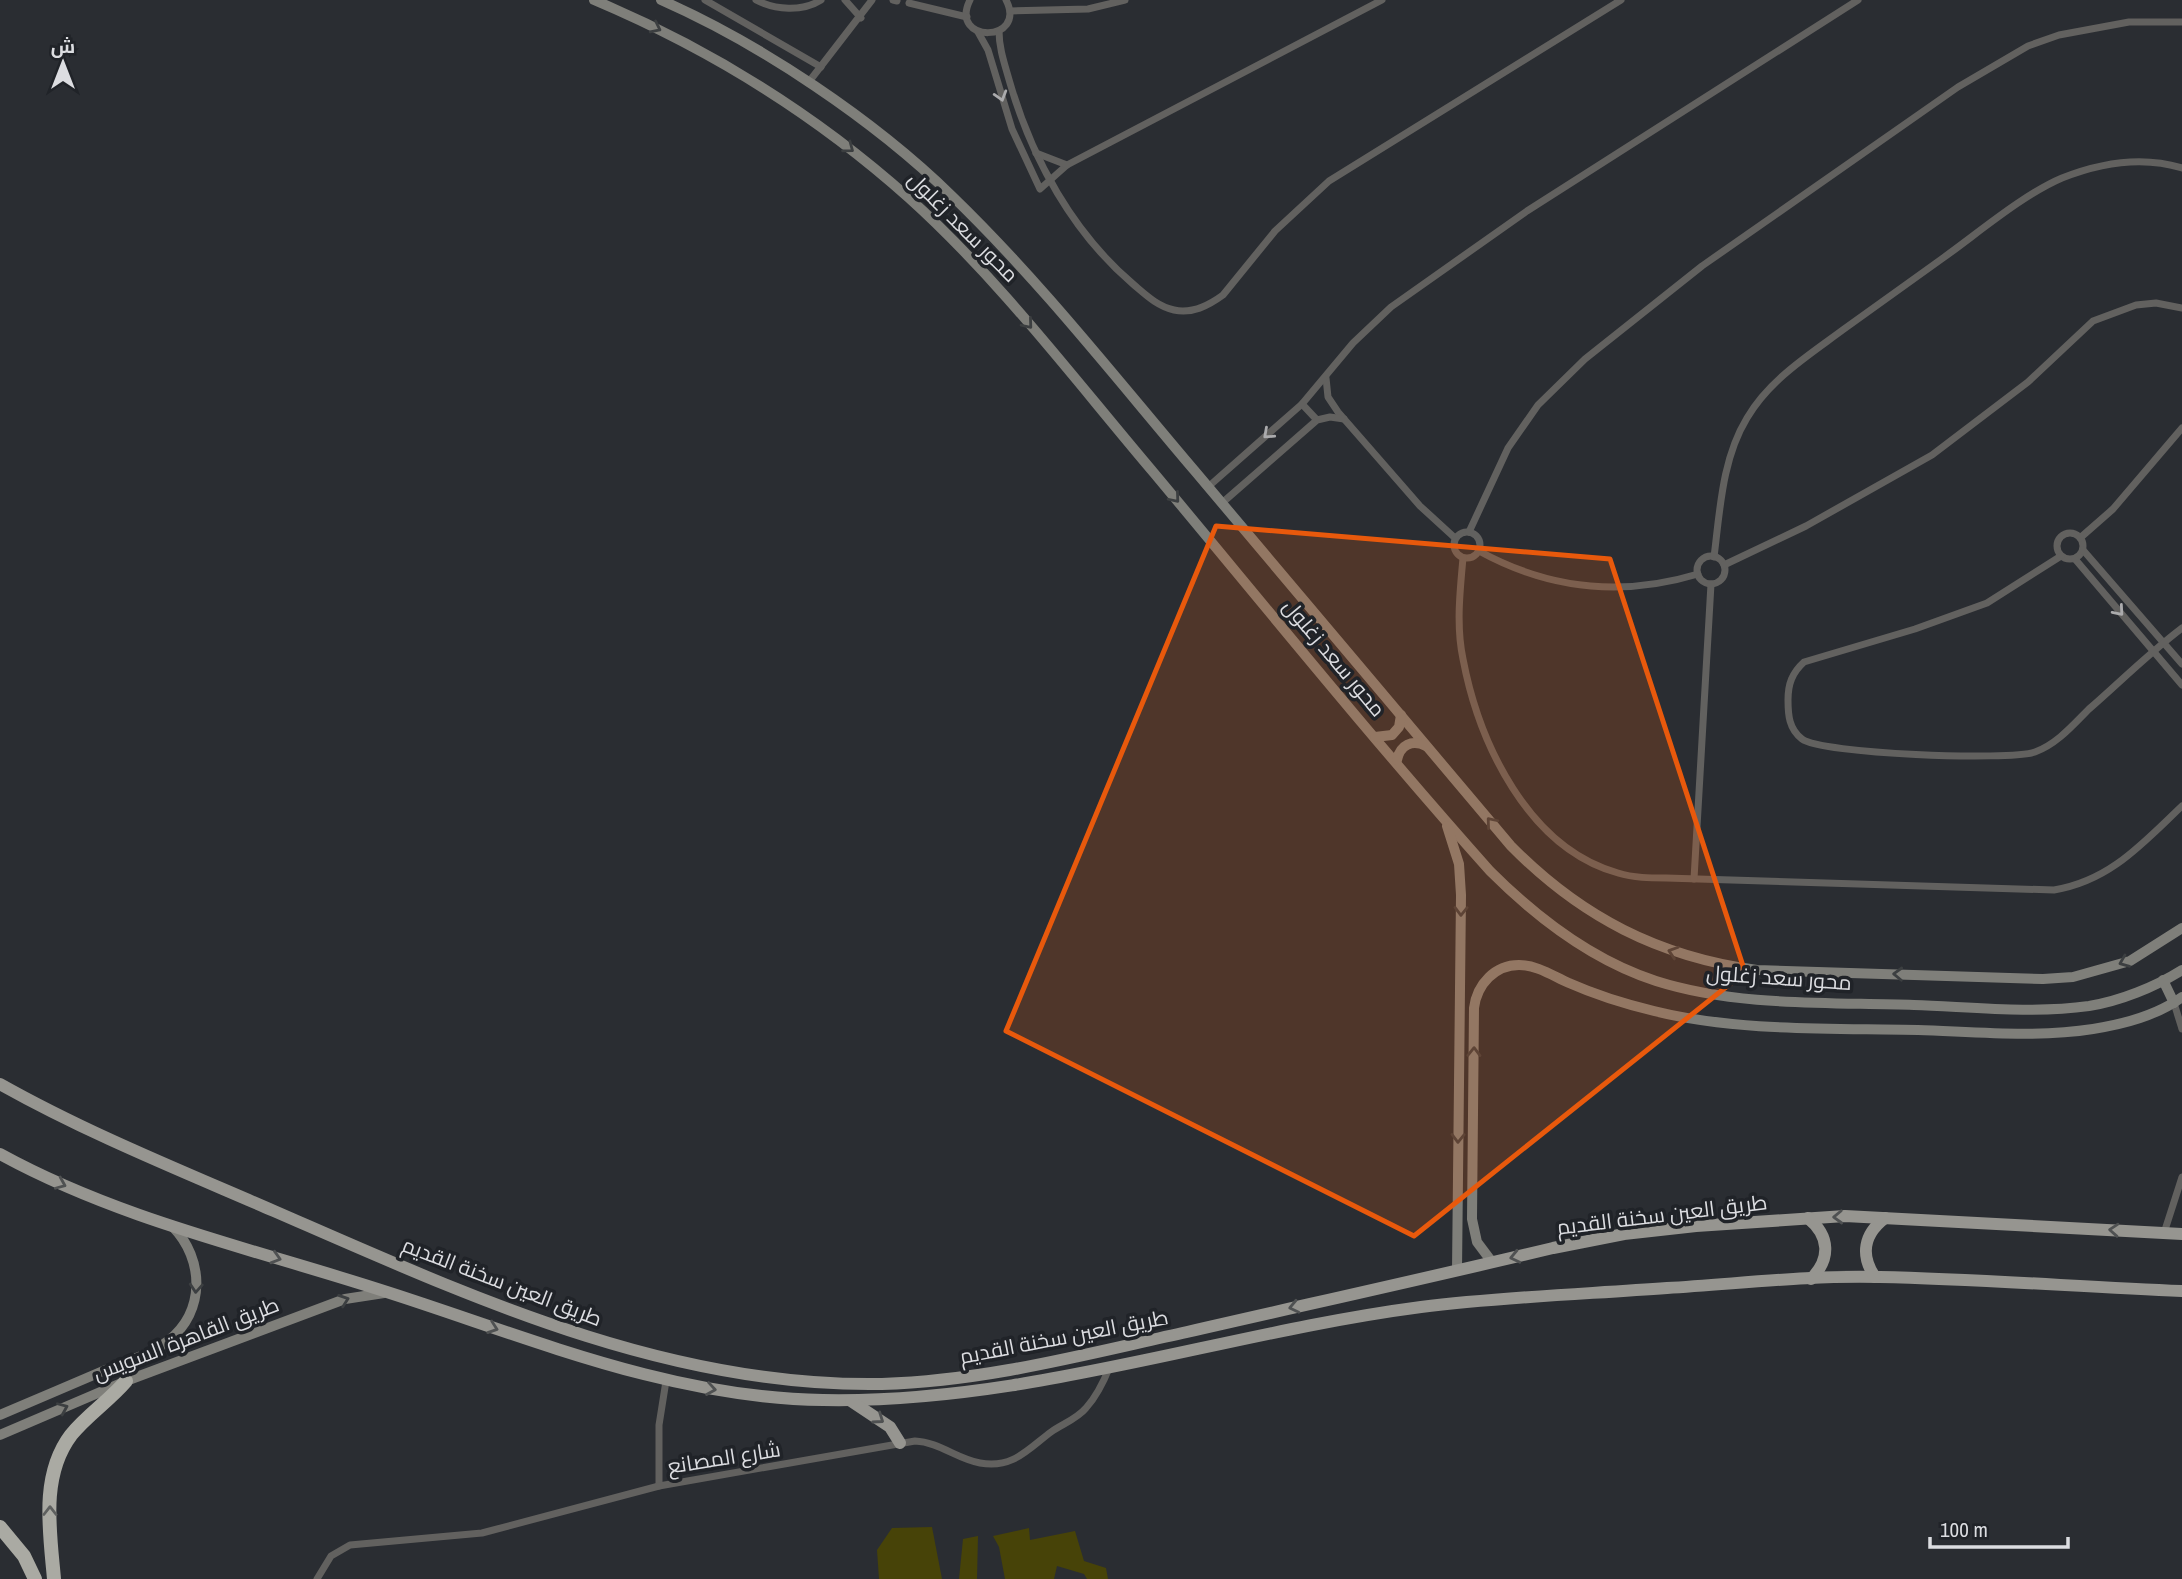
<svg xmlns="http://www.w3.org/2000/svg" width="2182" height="1579" font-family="'Archivo Narrow',Cairo,sans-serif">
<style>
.green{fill:#474308}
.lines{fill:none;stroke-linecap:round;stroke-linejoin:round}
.street{stroke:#62615f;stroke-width:7}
.secondary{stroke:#7f7f7a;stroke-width:10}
.primary{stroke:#969590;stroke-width:12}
.highway{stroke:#aaaaa3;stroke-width:14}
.oneway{stroke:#3c3f41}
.oneway2{stroke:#ababad}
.oneway3{stroke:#4f5152}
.oneway4{stroke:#5e605f}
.marked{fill:#e8590c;fill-opacity:0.2;stroke:#e8590c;stroke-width:5;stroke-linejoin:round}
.labels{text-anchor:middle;stroke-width:7;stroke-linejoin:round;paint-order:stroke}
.street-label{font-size:21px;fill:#dcdde1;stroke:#202328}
</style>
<rect width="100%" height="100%" fill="#2a2d32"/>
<g class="green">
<polygon points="932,1527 942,1579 879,1579 877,1550 892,1528"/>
<polygon points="1029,1528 1030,1540 1075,1531 1084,1561 1106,1568 1108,1579 1087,1579 1084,1574 1057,1566 1054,1579 1005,1579 999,1547 993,1536"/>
<polygon points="978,1536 977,1579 959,1579 963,1539"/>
</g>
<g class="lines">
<g class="street">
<polyline points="705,0 821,67"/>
<path d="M756,0C775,10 802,12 821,0"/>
<polyline points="845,0 861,18"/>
<polyline points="893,0 897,1"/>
<path d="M970,0C948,44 1028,43 1006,0"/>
<polyline points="909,3 967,17"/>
<polyline points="1010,11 1088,9 1125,0"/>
<path d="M999,31C999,49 1005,65 1010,83C1032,159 1073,233 1133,284C1146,295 1157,306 1174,310C1192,314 1208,306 1223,295L1275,231L1329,181L1621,0"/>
<polyline points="978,32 988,50 1012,129 1040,189 1067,165 1382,0"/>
<polyline points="808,83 872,0"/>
<polyline points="1036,153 1067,165"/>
<polyline points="1326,378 1328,397 1338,412 1420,506 1455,538"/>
<polyline points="1302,404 1317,420"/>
<polyline points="1208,487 1302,404 1353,343 1391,307 1527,211 1858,0"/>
<polyline points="1222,503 1317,420 1330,417 1344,419"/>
<circle cx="1467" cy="545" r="13"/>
<polyline points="1469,532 1508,448 1538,405 1585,359 1702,266 1958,87 2028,46 2059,35 2129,22 2182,22"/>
<circle cx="2070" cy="546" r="13"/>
<polyline points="2080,538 2113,509 2182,428"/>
<polyline points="2083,550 2182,664"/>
<path d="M1479,551C1548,589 1622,597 1698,574"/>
<path d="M2061,556L1987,603L1915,629L1804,662C1792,673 1788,684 1788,700C1788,715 1789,729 1802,739C1821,754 2009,761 2035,752C2057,744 2073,725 2089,709C2120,682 2149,653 2182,628"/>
<circle cx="1711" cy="570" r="14"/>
<path d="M1714,557C1720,510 1722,459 1747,418C1770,379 1809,355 1844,329C1877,305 1910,282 1943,258C1978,233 2024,194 2062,178C2100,163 2143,156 2182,168"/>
<path d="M1463,558C1460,591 1456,626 1463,659C1479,743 1528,848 1618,873C1634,878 1650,878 1666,878L2054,890C2110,881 2143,843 2182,806"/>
<polyline points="2075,559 2182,685"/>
<polyline points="1724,565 1806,526 1932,455 2028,382 2093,321 2136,305 2156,303 2182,308"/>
<polyline points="1694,879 1711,584"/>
<polyline points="2174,1003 2182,1029"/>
<polyline points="2164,1233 2182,1177"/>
<polyline points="659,1486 659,1425 666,1381"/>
<path d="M317,1579L331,1556L350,1545L482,1533L659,1486L915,1441C939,1442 957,1459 980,1463C1013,1469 1028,1449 1051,1432C1062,1424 1077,1419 1086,1408C1097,1396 1104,1381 1110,1366"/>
</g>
<g class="secondary">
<path d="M594,0C710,49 815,114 909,198C1000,280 1075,380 1154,473C1265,606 1374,741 1490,871C1537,918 1591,960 1656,981C1738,1007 1829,1002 1914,1005C1971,1007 2031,1014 2089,1006C2120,1001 2155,987 2182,970"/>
<path d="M661,0C761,44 874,120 952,196C1040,281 1115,377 1194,470C1300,595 1405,721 1511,846C1581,917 1659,957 1757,970L2043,979L2073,977L2130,961L2182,928"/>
<polyline points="1375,737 1392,735 1399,727 1401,715"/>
<path d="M1397,760C1400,745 1412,739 1426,746"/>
<polyline points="1447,826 1459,864 1461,895 1457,1271"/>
<polyline points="2163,980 2174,1003"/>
<path d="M1492,1262L1477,1242L1472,1219L1474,1008C1477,984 1495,965 1519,965C1537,965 1553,976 1569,983C1596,995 1625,1004 1654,1011C1739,1032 1831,1028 1918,1030C1976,1032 2036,1038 2093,1029C2124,1024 2156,1016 2182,997"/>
<path d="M0,1415C37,1399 73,1384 110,1368C129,1360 152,1354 168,1341C206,1311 204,1259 173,1227"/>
<polyline points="0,1435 126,1381 345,1299 384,1293"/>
</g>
<g class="primary">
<path d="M0,1084C87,1133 182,1171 274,1211C467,1295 666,1388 882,1384C986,1381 1086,1354 1187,1332C1309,1304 1432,1277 1553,1248L1624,1234L1696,1226L1845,1216L2182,1234"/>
<path d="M0,1154C122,1221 259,1250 390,1293C533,1339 671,1398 823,1400C1026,1404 1222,1333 1421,1307C1502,1297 1585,1294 1667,1288C1737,1284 1809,1275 1880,1277C1980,1279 2081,1287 2182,1291"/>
<path d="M1808,1218C1830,1236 1831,1259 1811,1279"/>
<path d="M1875,1277C1860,1255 1864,1234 1885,1218"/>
<polyline points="851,1401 890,1427 900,1443"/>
</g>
<g class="highway">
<polyline points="0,1527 24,1556 35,1579"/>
<path d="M54,1579C50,1532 40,1476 71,1435C87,1415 109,1401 126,1381"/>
</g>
</g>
<defs><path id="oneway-chevron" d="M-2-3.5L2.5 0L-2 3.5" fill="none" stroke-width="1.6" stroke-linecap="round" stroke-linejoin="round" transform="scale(1.75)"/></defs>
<g class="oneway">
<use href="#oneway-chevron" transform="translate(656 28) rotate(26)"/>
<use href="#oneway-chevron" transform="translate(849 148) rotate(37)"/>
<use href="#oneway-chevron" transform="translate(1028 324) rotate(50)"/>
<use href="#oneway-chevron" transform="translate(1175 498) rotate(50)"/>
<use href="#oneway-chevron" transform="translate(1491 822) rotate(-130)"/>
<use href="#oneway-chevron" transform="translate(1461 911) rotate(91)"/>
<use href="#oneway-chevron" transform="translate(1673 952) rotate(-162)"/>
<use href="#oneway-chevron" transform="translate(2124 962) rotate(158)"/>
<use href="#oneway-chevron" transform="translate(1898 974) rotate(-178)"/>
<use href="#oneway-chevron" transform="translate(1474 1052) rotate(-89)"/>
<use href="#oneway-chevron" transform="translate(1458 1138) rotate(91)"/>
<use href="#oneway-chevron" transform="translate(196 1288) rotate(94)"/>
<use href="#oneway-chevron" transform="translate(344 1300) rotate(-19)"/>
<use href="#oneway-chevron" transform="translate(63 1408) rotate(-23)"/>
</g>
<g class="oneway2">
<use href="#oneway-chevron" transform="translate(1001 96) rotate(73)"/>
<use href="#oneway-chevron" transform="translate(1268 434) rotate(138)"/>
<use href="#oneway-chevron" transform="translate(2119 611) rotate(49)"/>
</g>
<g class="oneway3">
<use href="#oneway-chevron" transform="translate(61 1184) rotate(23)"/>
<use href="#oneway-chevron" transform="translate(1838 1217) rotate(178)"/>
<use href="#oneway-chevron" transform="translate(2114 1230) rotate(-176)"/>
<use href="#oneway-chevron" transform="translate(1515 1257) rotate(167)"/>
<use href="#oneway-chevron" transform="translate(276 1258) rotate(17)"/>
<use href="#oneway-chevron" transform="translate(1294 1307) rotate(167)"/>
<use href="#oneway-chevron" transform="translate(493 1328) rotate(19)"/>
<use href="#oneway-chevron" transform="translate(711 1389) rotate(9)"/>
<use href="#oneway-chevron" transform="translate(879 1419) rotate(35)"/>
</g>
<use class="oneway4" href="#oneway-chevron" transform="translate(50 1511) rotate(-90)"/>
<path class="marked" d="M1216,526L1610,559L1745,972L1414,1236L1006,1031Z"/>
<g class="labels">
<g class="street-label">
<text transform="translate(963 227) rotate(45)" y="7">محور سعد زغلول</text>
<text transform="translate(1334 658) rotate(50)" y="7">محور سعد زغلول</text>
<text transform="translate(1779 978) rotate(4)" y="7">محور سعد زغلول</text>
<text transform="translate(1662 1215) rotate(-7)" y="7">طريق العين سخنة القديم</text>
<text transform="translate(502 1282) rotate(21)" y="7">طريق العين سخنة القديم</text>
<text transform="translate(1064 1337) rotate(-11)" y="7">طريق العين سخنة القديم</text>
<text transform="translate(186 1339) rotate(-21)" y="7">طريق القاهرة السويس</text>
<text transform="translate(724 1458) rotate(-9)" y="7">شارع المصانع</text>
</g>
</g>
<g transform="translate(63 63)" stroke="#202328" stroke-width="5" paint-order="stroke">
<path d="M0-5L12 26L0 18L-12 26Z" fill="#dcdde1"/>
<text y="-10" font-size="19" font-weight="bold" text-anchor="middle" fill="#dcdde1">ش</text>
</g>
<path d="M1930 1537v10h138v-10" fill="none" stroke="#dcdde1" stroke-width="3.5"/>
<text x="1940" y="1537" font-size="21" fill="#dcdde1" stroke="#202328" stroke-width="5" paint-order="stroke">100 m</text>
</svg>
